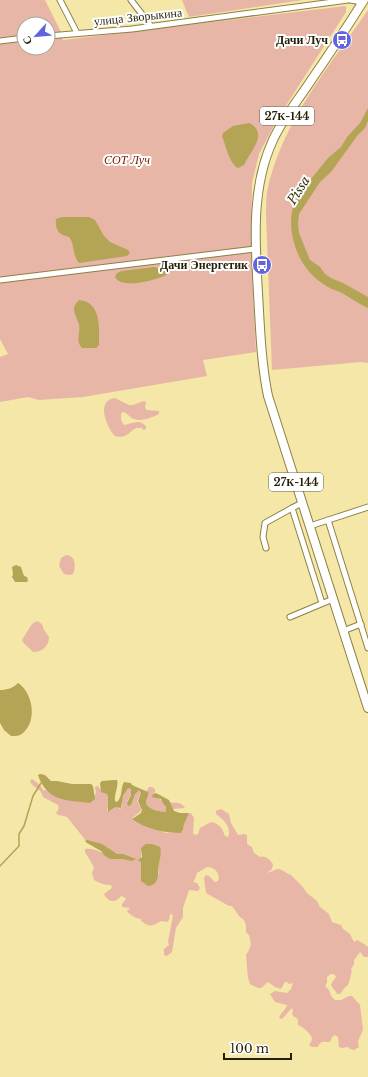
<svg xmlns="http://www.w3.org/2000/svg" width="368" height="1077" font-family="'Libre Baskerville',serif">
<style>
.green{fill:#e7b6a6;fill-rule:evenodd}
.water{fill:#b4a456}
.lines{fill:none;stroke-linecap:round;stroke-linejoin:round}
.stream{stroke:#b4a456;stroke-width:1.5}
.minor-casing{stroke:#8d8044;stroke-width:7}
.primary-casing{stroke:#8d8044;stroke-width:10}
.minor{stroke:#fff;stroke-width:5}
.primary{stroke:#fff;stroke-width:8}
.labels{text-anchor:middle;stroke-width:4;stroke-linejoin:round;paint-order:stroke}
.shield{fill:#fff;stroke:#656250;stroke-width:1}
.shield-label{font-size:11px;font-weight:bold;fill:#231e05}
.street-label{font-size:12px;fill:#231e05;stroke:#fff}
.poi-label{font-size:12px;font-weight:bold;fill:#231e05;stroke:#fff;text-anchor:end}
.park-label{font-size:12px;font-style:italic;fill:#7c2200;stroke:#fff}
.water-label{font-size:13px;font-style:italic;fill:#3d3614;stroke:#fff}
</style>
<rect width="100%" height="100%" fill="#f4e7a7"/>
<g class="green">
<path d="M0,0H45L60,30L63,40L346,6V12L278,118L259,154L252,183L251,245L256,352L203,360L207,376L83,397L39,400L28,397L0,402V357L8,354L0,339ZM24,24H48V48H24Z"/>
<polygon points="182,0 303,0 189,17"/>
<path d="M368,10V363L361,362L272,370L266,214C266,207 266,199 267,192C281,123 329,67 368,10Z"/>
<path d="M115,398L129,405H133L144,401L146,402L145,408L147,410L159,411V414C152,417 143,422 134,419C130,418 128,413 123,412L121,414V420L124,425C132,424 139,418 146,426V429L143,430L142,428H136C128,433 126,439 115,436C107,428 95,400 115,398Z"/>
<path d="M66,555C76,556 76,566 73,574L70,575L64,574L59,566L61,558Z"/>
<path d="M37,621L42,624L44,630L49,637C49,646 42,652 33,652C29,647 24,645 22,640L32,624Z"/>
<path d="M32,779L40,785L43,790L93,798L96,793L95,787L98,786L100,789L109,796V802L107,811H110L116,805L120,809L122,807V798L128,787L131,788V794L127,802L129,805L137,790H140L141,793L137,801L141,808V811L132,818L134,820L166,833L179,832L181,833L183,831L184,822L188,814L191,813L194,818L193,833L195,835L198,834L200,828L211,822C220,824 222,828 225,836L228,837C232,827 223,819 216,814V811L221,809L229,814L231,823L238,835L244,834L247,835V844L252,847L254,853L260,857C265,855 269,859 273,864L272,869L267,873C271,872 274,870 277,869C283,869 287,874 291,875L302,886L307,893L317,901L320,907L329,914L332,922L341,925L343,929L350,934L354,942L357,940L364,944L368,947V957H364L360,952L354,960V964L351,969C353,972 349,981 348,985C343,988 343,991 340,994H337C336,990 332,989 331,984L336,977L334,974H331L327,977V983L325,986L329,990L331,996L335,1000H341L349,996H352L360,1005L363,1030L358,1041L359,1047L354,1050L350,1049L348,1047L342,1048L339,1047L338,1037L335,1035L332,1037L330,1042C323,1042 321,1040 318,1047H312L309,1045C310,1043 312,1041 312,1039C312,1034 303,1027 298,1025V1019L293,1016L292,1013L293,1011L292,1008L282,1019L279,1018C281,1012 286,1010 287,1005L275,1002L270,994L275,991L287,993L291,989L293,983L289,984L287,982H285L281,989L275,987L268,982L261,988H258L250,984L248,978L246,955L249,950L251,944L249,935L246,932V925L244,920L239,916L232,906H229L206,893L204,878L206,875L209,876L215,882L218,881L219,878C218,871 214,867 207,867L197,873L195,879L193,882L197,883L200,888L198,891L189,890L183,908V917L176,928L172,952L167,956L164,955V949L169,945L168,942L173,915L170,914L169,920L167,922L161,921C153,926 150,928 141,921V919C136,919 130,915 127,911L130,908L122,907V904L126,899L124,897L121,896C116,903 108,903 104,894L112,888L111,885C105,885 99,883 94,880L92,873L94,867L85,852V849C95,847 103,854 112,857L87,842L67,817L64,816L58,815L56,813L59,808L58,805L43,797C40,786 33,789 30,781ZM161,850L158,865L159,874L141,871V851Z"/>
<path d="M149,787H152L155,789V792L153,794C157,798 162,801 167,802C174,804 180,800 185,808L173,809L165,813L150,808L146,804V792Z"/>
</g>
<g class="water">
<path d="M368,108V121L365,128L357,136L331,172L320,182L299,214L298,223L299,233L310,260L320,267L325,274L331,278L343,283L368,297V308C359,304 351,298 342,293C337,290 332,290 328,287C309,276 298,260 293,239C290,225 290,212 296,200V197L303,191L306,185L328,158L341,147L347,137L360,123Z"/>
<path d="M249,123C270,133 249,153 244,165L238,168C229,163 226,146 222,136L223,133L233,126Z"/>
<path d="M62,217H89L95,220L104,236L110,242L128,250L130,253L127,256L79,263C72,255 75,244 69,237C58,235 55,229 56,219Z"/>
<path d="M154,267L168,270L169,273C160,280 121,290 115,277L117,273L122,271Z"/>
<path d="M79,300C102,302 99,329 99,345L96,348H82C75,341 81,332 79,324C77,319 74,313 74,308C75,304 77,302 79,300Z"/>
<polygon points="16,565 21,567 24,576 27,577 28,580 27,582 15,582 12,577 13,574 12,567"/>
<path d="M18,683C34,693 38,725 20,735C18,736 14,736 11,736L4,730L0,723V690C7,690 13,688 18,683Z"/>
<path d="M40,774L45,775L51,781H57L72,784H91L93,786L95,799L90,803C67,800 47,802 38,775Z"/>
<path d="M114,780H117C119,786 114,794 115,801L117,802C123,796 120,789 124,782L131,783L132,785L148,792C149,796 146,798 146,802C146,809 161,812 166,812V806L164,805L161,799L152,797L153,794L156,793L169,800L174,811L180,813H189L184,824L183,830L181,833C164,833 146,829 132,819L141,813L142,810L138,801L141,793L139,790L135,794L131,805L128,806L127,803L131,795V789L128,788L123,796L121,808L115,807L108,812V797L107,794L101,792L100,783L102,781Z"/>
<polygon points="87,840 102,844 117,854 123,854 136,859 132,861 123,859 110,859 105,856 101,851 87,843 85,841"/>
<path d="M146,844H152L160,847C162,852 160,858 159,863C157,872 161,885 148,886L141,881V862L138,860L142,857L141,848Z"/>
</g>
<g class="lines">
<polyline class="stream" points="0,866 19,846 19,834 24,826 33,796 41,783"/>
<g class="minor-casing">
<g id="minor">
<polyline points="60,0 77,33"/>
<polyline points="131,0 151,26"/>
<polyline points="350,0 362,2"/>
<polyline points="48,36 132,29 348,0"/>
<polyline points="0,41 24,38"/>
<polyline points="0,280 255,249"/>
<polyline points="302,503 292,508 322,603"/>
<polyline points="328,520 368,648"/>
<polyline points="310,526 368,507"/>
<polyline points="266,548 263,537 265,523 292,508"/>
<polyline points="290,617 333,599"/>
<polyline points="343,631 361,624"/>
</g>
</g>
<g class="primary-casing">
<path id="primary" d="M364,0C347,27 330,53 312,79C299,99 283,118 273,140C251,187 255,242 258,293C260,327 261,362 268,396L368,708"/>
</g>
<use href="#minor" class="minor"/>
<use href="#primary" class="primary"/>
</g>
<defs>
<g id="bus-disc" transform="scale(1)"><circle r="9.5" fill="#6164dc" stroke="#fff"/><path d="M-5-6H5V4H4V6H2V4H-2V6H-4V4H-5ZM-3.5-4V0h7V-4ZM-3.5 1.2v1.5H-2V1.2ZM2 1.2v1.5H3.5V1.2Z" fill="#fff"/></g>
</defs>
<g fill-rule="evenodd">
<use href="#bus-disc" x="342" y="40"/>
<use href="#bus-disc" x="262" y="265"/>
</g>
<g class="labels">
<g class="shield">
<rect x="260" y="107" width="54" height="18" rx="3"/>
<rect x="269" y="473" width="54" height="18" rx="3"/>
</g>
<g class="shield-label">
<text x="287" y="120">27К-144</text>
<text x="296" y="486">27К-144</text>
</g>
<g class="street-label">
<text transform="translate(138 17) rotate(-6)" y="4">улица Зворыкина</text>
</g>
<g class="poi-label">
<text x="328" y="44">Дачи Луч</text>
<text x="248" y="269">Дачи Энергетик</text>
</g>
<g class="park-label">
<text x="127" y="164">СОТ Луч</text>
</g>
<g class="water-label">
<text transform="translate(298 190) rotate(-58)" y="5">Pissa</text>
</g>
</g>
<g transform="translate(36 36) rotate(243)"><circle r="19" fill="#ffffff" stroke="#a7a59b"/>
<path d="M0-3L7 15L0 10L-7 15Z" fill="#6164dc"/>
<text y="-6" font-size="11" font-weight="bold" text-anchor="middle" fill="#231e05">С</text>
</g>
<path d="M224 1053v6h67v-6" fill="none" stroke="#231e05" stroke-width="2"/>
<text x="230" y="1053" font-size="12" fill="#231e05" stroke="#ffffff" stroke-width="3" paint-order="stroke">100 m</text>
</svg>
